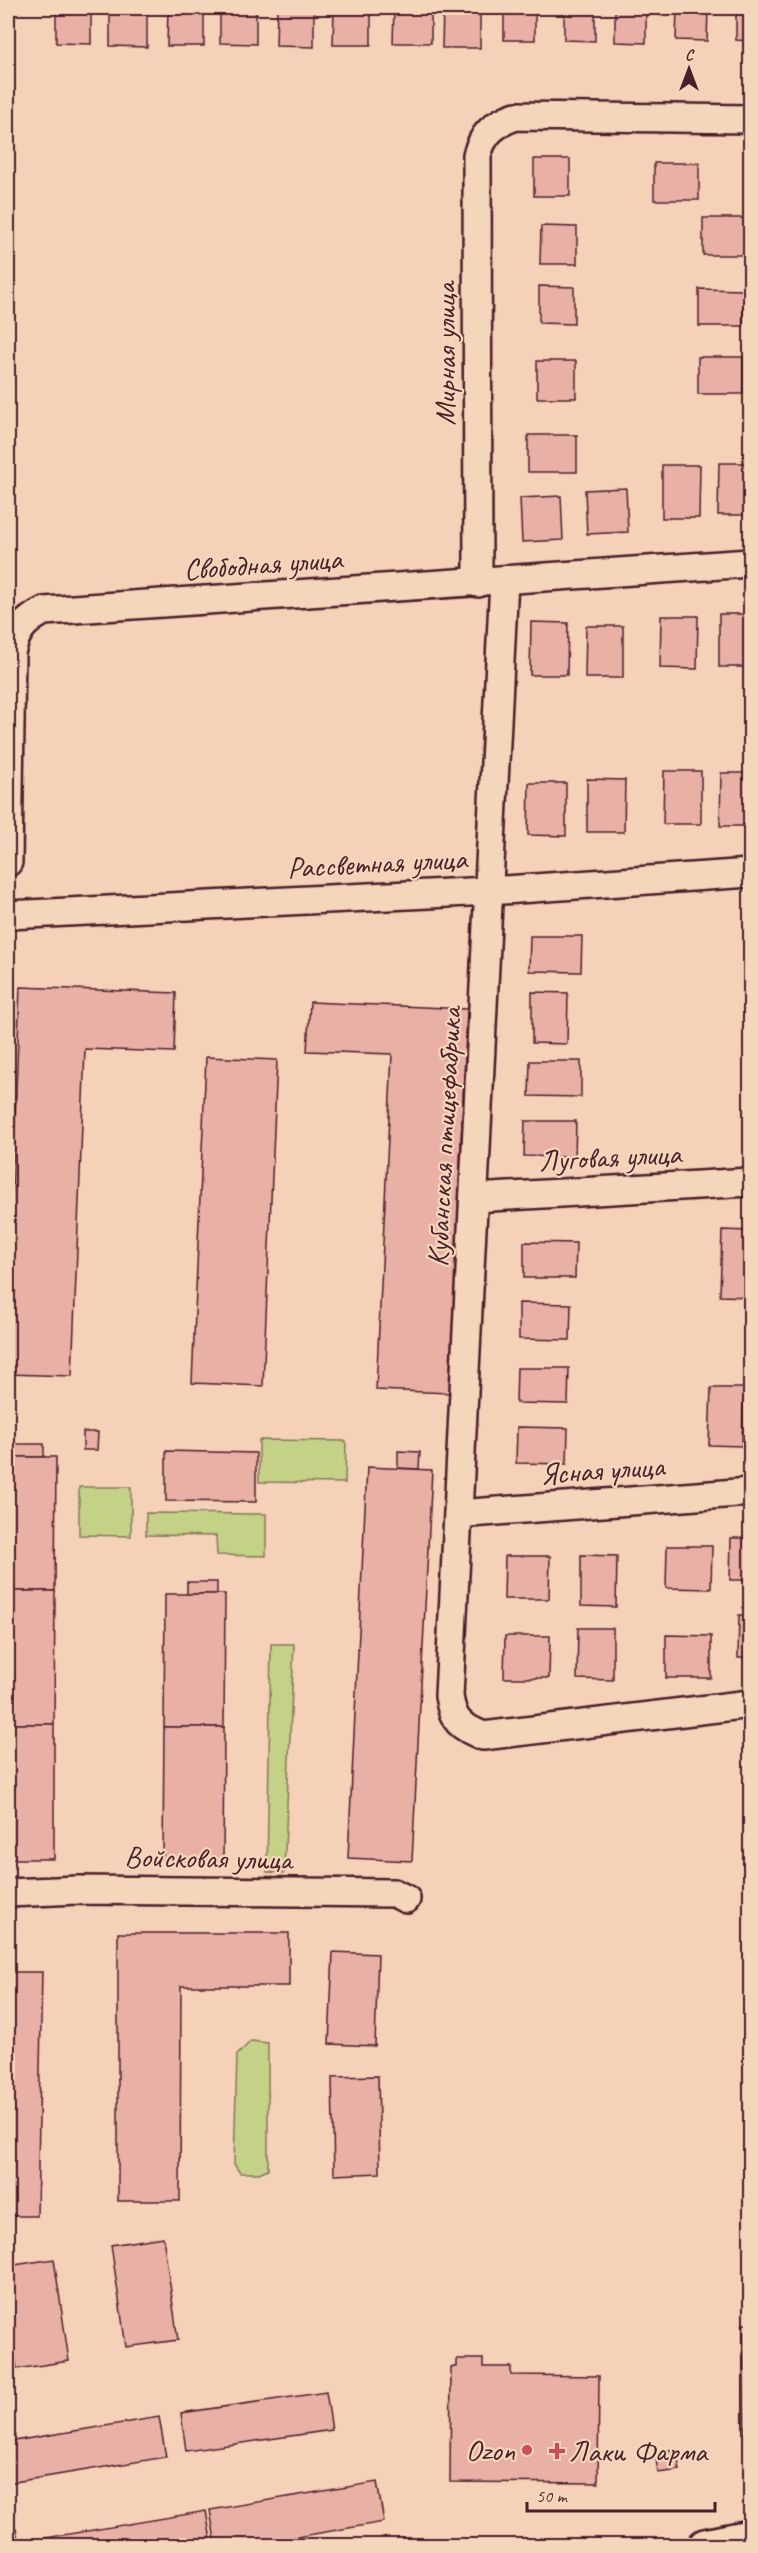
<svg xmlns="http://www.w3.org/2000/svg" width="758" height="2553" font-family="Caveat,sans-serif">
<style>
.green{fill:#c3d286;stroke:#867858;stroke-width:1.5}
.building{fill:#e9b0a6;stroke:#4a1f2b;stroke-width:1.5}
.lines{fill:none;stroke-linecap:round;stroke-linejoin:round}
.street-casing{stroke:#4a1f2b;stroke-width:32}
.secondary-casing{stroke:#4a1f2b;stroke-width:38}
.street{stroke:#f4d6ba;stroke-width:27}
.secondary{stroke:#f4d6ba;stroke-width:33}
.poi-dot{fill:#d1495b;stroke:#f4d6ba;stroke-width:2}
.labels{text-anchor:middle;stroke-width:4.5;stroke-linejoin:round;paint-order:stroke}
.street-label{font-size:30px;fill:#4a1f2b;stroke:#f4d6ba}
.poi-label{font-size:30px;fill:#4a1f2b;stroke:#f4d6ba;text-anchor:end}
</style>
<rect width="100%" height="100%" fill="#f5d1b8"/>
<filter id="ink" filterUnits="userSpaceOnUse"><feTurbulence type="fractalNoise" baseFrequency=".0167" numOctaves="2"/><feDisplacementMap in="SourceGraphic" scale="12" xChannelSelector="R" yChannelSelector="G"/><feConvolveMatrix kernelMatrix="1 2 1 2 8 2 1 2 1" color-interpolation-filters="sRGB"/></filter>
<g filter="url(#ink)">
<g class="green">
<polygon points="259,1440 346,1441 345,1483 259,1482"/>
<polygon points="79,1487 131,1487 131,1536 79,1535"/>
<polygon points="146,1513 266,1514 266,1556 217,1555 216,1536 146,1535"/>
<polygon points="271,1644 294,1644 284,1873 267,1872"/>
<polygon points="251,2041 268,2043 268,2169 259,2173 240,2173 234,2164 237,2055"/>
</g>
<g class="building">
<polygon points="56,8 91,8 91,44 56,43"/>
<polygon points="110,8 147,8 147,47 110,46"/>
<polygon points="168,8 204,8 204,46 167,46"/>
<polygon points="220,8 256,8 256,44 220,43"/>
<polygon points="277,8 314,8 314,47 276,46"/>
<polygon points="334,8 371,8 371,45 333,45"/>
<polygon points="394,8 431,8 431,43 393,43"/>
<polygon points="443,8 480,8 480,48 442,48"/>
<rect x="504" y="8" width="31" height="32"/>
<polygon points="564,8 595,8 595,41 564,40"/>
<polygon points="615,8 646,8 646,43 615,42"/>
<polygon points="677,8 708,8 707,41 676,40"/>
<polygon points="736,8 750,8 750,41 736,40"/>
<rect x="534" y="159" width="36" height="37"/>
<rect x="654" y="163" width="45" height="37"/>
<rect x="703" y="218" width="45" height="37"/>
<polygon points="541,226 577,227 577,264 540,264"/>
<polygon points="539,286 574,287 574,324 539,323"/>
<polygon points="699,289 744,290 743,326 699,326"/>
<rect x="698" y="357" width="45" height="37"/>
<rect x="537" y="361" width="39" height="37"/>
<rect x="528" y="435" width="49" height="37"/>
<polygon points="719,463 750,463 750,515 718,515"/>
<polygon points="662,465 700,465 699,518 662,518"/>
<polygon points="626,488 628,532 587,534 585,490"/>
<polygon points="561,496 563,540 522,542 520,498"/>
<rect x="719" y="614" width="31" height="53"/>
<polygon points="661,616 698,616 697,669 660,668"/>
<polygon points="531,622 568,623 567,675 530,675"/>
<polygon points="586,626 623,626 623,678 585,678"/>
<polygon points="664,771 701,771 701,824 663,824"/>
<polygon points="721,773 750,773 750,826 720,826"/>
<polygon points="587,779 625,780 624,832 587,832"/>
<polygon points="529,783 566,783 566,836 528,835"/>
<polygon points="530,936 582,936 581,972 529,971"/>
<polygon points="20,987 176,993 174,1052 85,1049 72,1376 8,1374 8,1301"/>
<polygon points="532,992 568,993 567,1044 532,1043"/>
<polygon points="310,1002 467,1009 450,1393 376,1390 392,1054 307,1051"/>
<polygon points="206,1057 277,1060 263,1386 192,1383"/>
<polygon points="530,1061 581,1061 581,1097 529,1096"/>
<polygon points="525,1121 576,1121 575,1157 524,1156"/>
<polygon points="722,1230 750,1231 750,1297 720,1296"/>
<polygon points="524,1242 576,1243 575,1278 524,1278"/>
<polygon points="519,1303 571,1304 570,1340 519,1339"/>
<polygon points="517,1368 569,1368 568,1404 516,1403"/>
<polygon points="711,1388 744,1388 742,1446 709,1445"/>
<polygon points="517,1427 568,1428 567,1464 516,1463"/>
<polygon points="83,1432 98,1432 97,1450 83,1450"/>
<rect x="14" y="1444" width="30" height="13"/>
<polygon points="166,1451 256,1453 256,1502 166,1501"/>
<polygon points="398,1451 420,1452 419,1469 398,1468"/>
<polygon points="8,1457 56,1457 55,1591 8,1591"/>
<polygon points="367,1467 432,1470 412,1861 348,1858"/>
<polygon points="731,1538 750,1538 750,1580 730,1580"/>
<polygon points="667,1546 712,1546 711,1589 666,1588"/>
<polygon points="581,1555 617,1556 616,1607 581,1606"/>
<polygon points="505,1556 550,1556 549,1599 504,1599"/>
<rect x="187" y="1582" width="30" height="12"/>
<polygon points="8,1591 55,1591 54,1724 8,1724"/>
<polygon points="165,1594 225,1594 224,1727 164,1727"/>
<polygon points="739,1615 750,1615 750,1658 738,1658"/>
<polygon points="578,1628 613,1628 613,1680 577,1679"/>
<polygon points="666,1635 711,1636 711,1678 666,1678"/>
<polygon points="505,1636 550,1636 549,1678 504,1678"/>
<rect x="8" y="1724" width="46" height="135"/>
<polygon points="164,1727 224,1727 223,1861 163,1860"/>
<polygon points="118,1933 289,1933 289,1986 181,1986 180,2201 118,2201"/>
<polygon points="333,1952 378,1954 375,2046 329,2044"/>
<polygon points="8,1972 42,1972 37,2216 8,2216"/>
<polygon points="378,2076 380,2173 334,2175 332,2077"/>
<polygon points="163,2237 178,2340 126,2347 111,2245"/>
<polygon points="54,2259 69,2361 17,2369 8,2303 8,2266"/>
<polygon points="743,2324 750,2324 750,2446 745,2446"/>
<polygon points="457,2359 483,2359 483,2367 511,2367 511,2375 599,2376 598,2483 450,2482 451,2367 457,2367"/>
<polygon points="326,2392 332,2430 186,2451 181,2413"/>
<polygon points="159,2417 166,2457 8,2483 8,2442"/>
<polygon points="676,2449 680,2470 658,2473 655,2452"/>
<polygon points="377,2482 384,2522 244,2546 216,2546 210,2510"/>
<polygon points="206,2511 212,2546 40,2546 39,2539"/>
<polygon points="16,2528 19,2546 8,2546 8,2529"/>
</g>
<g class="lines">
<g class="street-casing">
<g id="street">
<path d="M504,580L449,1696C453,1722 460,1726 483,1736L750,1704"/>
<path d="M478,583L477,155C483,133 495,123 516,116L750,119"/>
<path d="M8,862L11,653C16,631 24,621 44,611L750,563"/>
<polyline points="8,915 489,891 750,873"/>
<polyline points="474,1198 750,1182"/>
<polyline points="458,1514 750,1492"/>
<polyline points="8,1893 78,1890 394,1893 406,1899"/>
</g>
</g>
<g class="secondary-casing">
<polyline id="secondary" points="705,2546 750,2537"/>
</g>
<use href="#street" class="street"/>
<use href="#secondary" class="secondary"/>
</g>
</g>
<g class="poi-dot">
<circle cx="527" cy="2450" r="6"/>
<path d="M554 2442h6v6h6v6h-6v6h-6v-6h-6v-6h6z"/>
</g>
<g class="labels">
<g class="street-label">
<text transform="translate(445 354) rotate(-90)" y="10">Мирная улица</text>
<text transform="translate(263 564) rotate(-4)" y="10">Свободная улица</text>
<text transform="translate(377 863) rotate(-3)" y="10">Рассветная улица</text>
<text transform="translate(444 1137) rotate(-87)" y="10">Кубанская птицефабрика</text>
<text transform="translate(610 1157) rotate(-3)" y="10">Луговая улица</text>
<text transform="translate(602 1470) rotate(-4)" y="10">Ясная улица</text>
<text transform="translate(208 1858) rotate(1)" y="10">Войсковая улица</text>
</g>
<g class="poi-label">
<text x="515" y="2460">Ozon</text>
<text x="569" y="2461" text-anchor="start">Лаки Фарма</text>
</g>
</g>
<rect width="758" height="2553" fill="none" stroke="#f4d6ba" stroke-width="30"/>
<rect x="15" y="15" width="728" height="2523" fill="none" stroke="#4a1f2b" stroke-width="2" filter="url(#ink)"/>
<g transform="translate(689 69)" stroke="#f4d6ba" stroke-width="4.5" paint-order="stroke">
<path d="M0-4.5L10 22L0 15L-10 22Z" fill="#4a1f2b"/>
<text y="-9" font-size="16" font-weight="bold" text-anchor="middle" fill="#4a1f2b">С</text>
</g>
<path d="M527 2502v9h188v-9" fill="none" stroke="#4a1f2b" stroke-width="3"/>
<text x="536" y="2502" font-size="18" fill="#4a1f2b" stroke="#f4d6ba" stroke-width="4.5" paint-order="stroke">50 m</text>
</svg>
